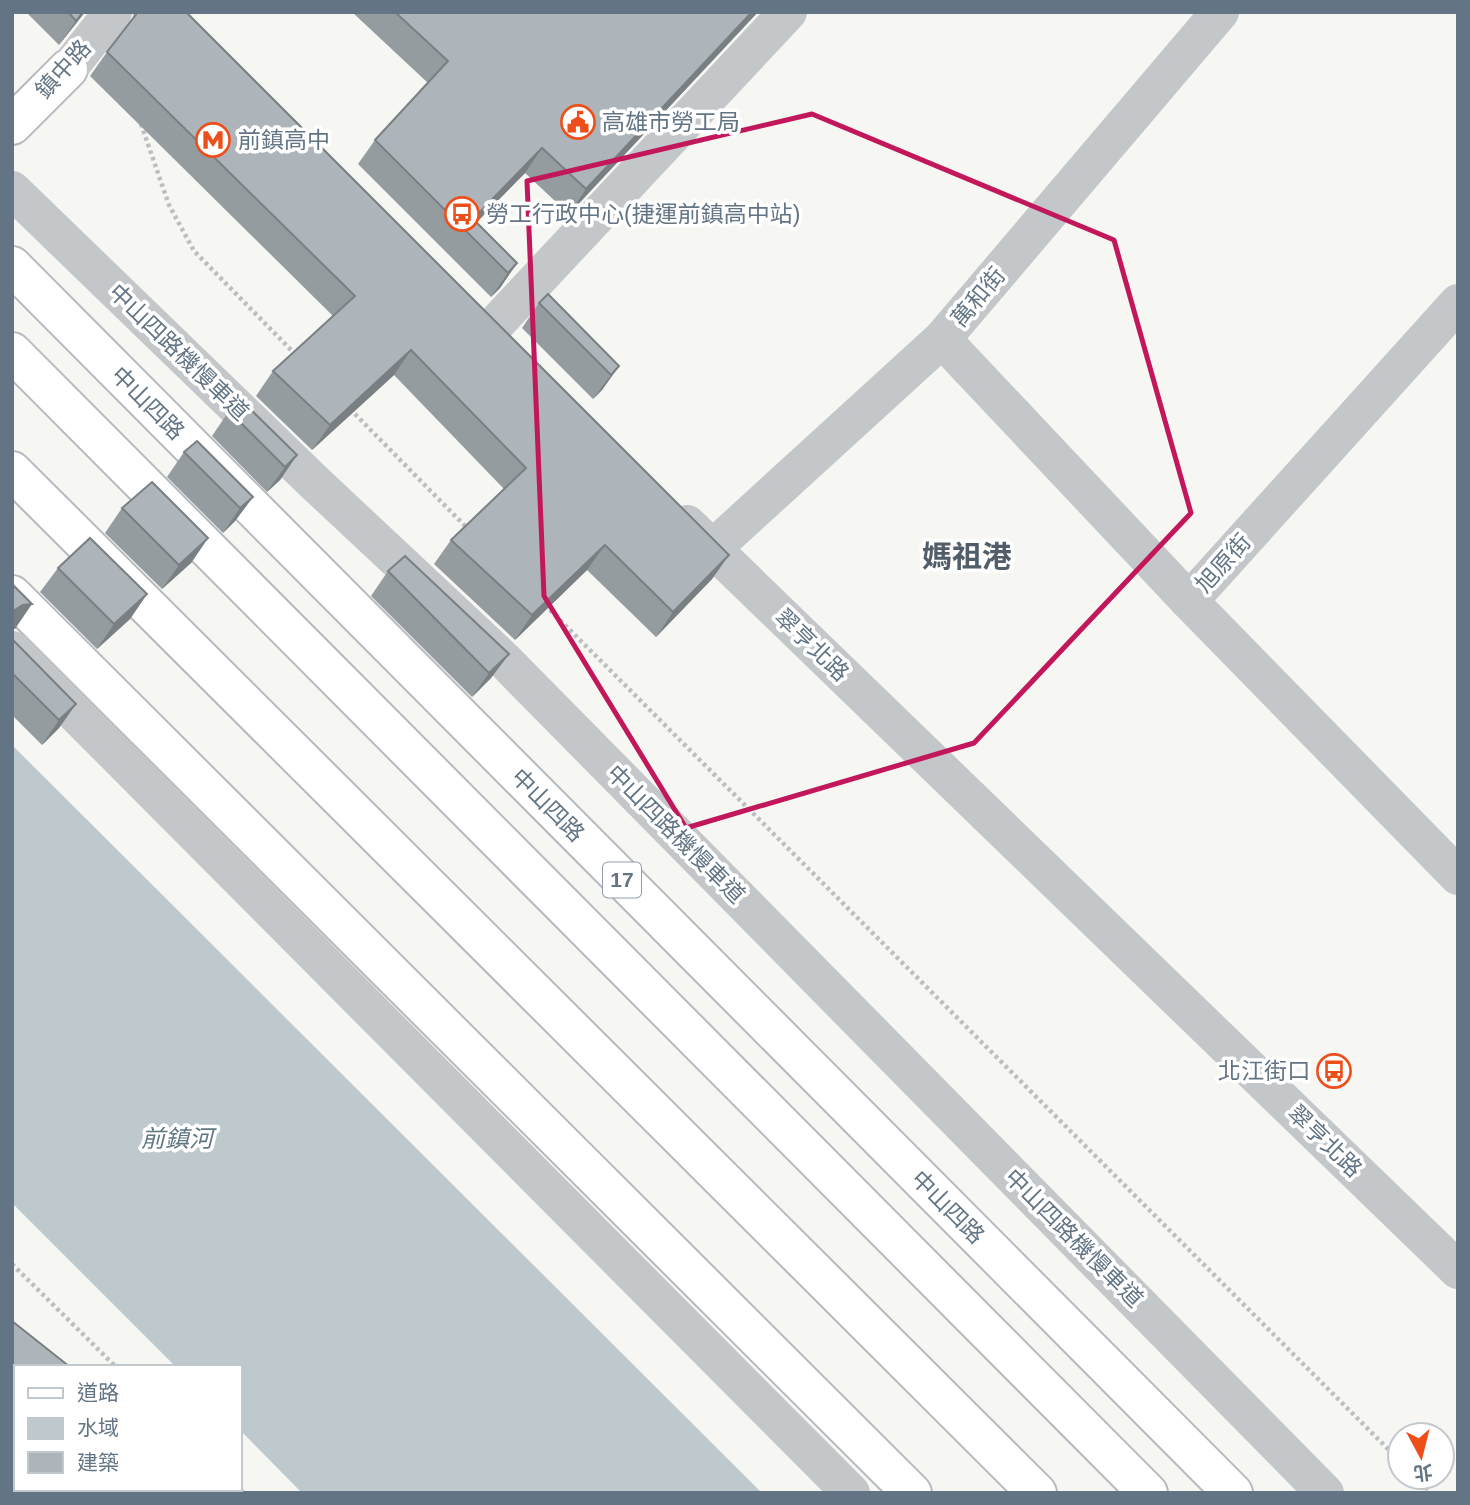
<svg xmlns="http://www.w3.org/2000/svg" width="1470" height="1505" font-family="Helvetica,'Noto Sans TC',sans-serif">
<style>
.built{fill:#e6e7e5}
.water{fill:#bec9ce}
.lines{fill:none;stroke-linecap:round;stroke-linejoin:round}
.major-casing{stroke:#b6babe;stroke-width:42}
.path{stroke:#bcbfc1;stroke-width:4.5;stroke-dasharray:3.5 3.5;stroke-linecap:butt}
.minor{stroke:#c3c7ca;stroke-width:38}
.major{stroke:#fff;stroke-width:38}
.wall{fill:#959ca0}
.shaded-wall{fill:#797f82}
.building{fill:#adb5ba;stroke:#797f82;stroke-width:2}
.marked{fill:none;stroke:#c2185b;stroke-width:5;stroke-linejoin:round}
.labels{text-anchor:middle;stroke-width:7;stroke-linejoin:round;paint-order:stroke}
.shield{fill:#fff;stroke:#929eaa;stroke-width:2}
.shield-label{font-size:21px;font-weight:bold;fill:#637585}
.street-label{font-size:23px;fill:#637585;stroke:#fff}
.poi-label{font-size:23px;fill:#637585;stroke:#fff;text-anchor:start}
.water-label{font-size:24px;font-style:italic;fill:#5f7782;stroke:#fff}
.district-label{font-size:30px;font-weight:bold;fill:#515e69;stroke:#fff}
</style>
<rect width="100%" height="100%" fill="#f6f6f2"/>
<polygon class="built" points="12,1326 16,1367 16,1489 181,1489 184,1493 12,1493"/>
<polygon class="water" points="12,745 762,1493 302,1493 240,1430 240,1367 176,1367 12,1203"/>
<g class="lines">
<g class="major-casing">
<g id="major">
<polyline points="12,125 68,69"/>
<polyline points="12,266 1233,1493"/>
<polyline points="12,352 1148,1493"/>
<polyline points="12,471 1037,1493"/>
<polyline points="12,595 912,1493"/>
</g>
</g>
<g class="path">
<polyline points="141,124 169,205 194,251 297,356"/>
<polyline points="350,409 469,530"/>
<polyline points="545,605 1400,1461"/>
<polyline points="12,1264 116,1367"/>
<polyline points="1416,1477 1431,1493"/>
<polyline points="240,1489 244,1493"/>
</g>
<g class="minor">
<polyline points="68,69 113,12"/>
<polyline points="12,190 316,484 504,660 1325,1493"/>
<polyline points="491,329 788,12"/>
<polyline points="942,339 1189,601 1458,876"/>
<polyline points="687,524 1458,1270"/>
<polyline points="712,549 942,339 1220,12"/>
<polyline points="1189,601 1458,303"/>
<polyline points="12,650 851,1493"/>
</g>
<use href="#major" class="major"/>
</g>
<g class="wall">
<polygon points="26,12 85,12 59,45"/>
<polygon points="134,12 186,12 729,555 712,579 656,637 587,570 515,640 434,564 451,540 504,489 394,375 312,450 256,396 273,371 333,316 90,76 107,52 133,19"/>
<polygon points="352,12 758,12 569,214 525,173 476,223 517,263 500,288 491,297 358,164 375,140 428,83"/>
<polygon points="539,303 619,366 602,390 593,399 522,328"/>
<polygon points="229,411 297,455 280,480 267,492 212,436"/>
<polygon points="184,452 253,497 235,521 223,533 167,477"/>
<polygon points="122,508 208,538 191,563 162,589 105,533"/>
<polygon points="58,568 147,594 130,619 97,649 40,592"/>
<polygon points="388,571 509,654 491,678 472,697 371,596"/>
<polygon points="12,639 76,704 59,728 42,745 12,715"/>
</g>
<g class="shaded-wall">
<polygon points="83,12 85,12 59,45 76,21"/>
<polygon points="752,12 758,12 569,214 586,189"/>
<polygon points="542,148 525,173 467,232 473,219"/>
<polygon points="517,263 500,288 491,297 508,273"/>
<polygon points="411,350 394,375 312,450 330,425"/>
<polygon points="619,366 602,390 593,399 611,375"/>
<polygon points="297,455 280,480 267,492 285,467"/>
<polygon points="253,497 235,521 223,533 240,508"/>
<polygon points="208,538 191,563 162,589 179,565"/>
<polygon points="605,545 587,570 515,640 532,615"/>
<polygon points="729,555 712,579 656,637 673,612"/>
<polygon points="147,594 130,619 97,649 114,624"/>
<polygon points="32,604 15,629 12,629 12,612 13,611 23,605"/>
<polygon points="509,654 491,678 472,697 489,673"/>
<polygon points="76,704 59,728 42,745 59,720"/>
</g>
<g class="building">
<polygon points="68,12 83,12 76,21"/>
<polygon points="138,12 186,12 729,555 673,612 605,545 532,615 451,540 526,468 411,350 330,425 273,371 355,296 107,52"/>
<polygon points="395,12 752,12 586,189 542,148 473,219 517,263 508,273 375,140 448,61"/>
<polygon points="548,294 619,366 611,375 539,303"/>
<polygon points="241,400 297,455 285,467 229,411"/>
<polygon points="197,441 253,497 240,508 184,452"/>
<polygon points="152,482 208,538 179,565 122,508"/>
<polygon points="90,538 147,594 114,624 58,568"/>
<polygon points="405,556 509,654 489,673 388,571"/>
<polygon points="12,583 14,586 32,604 23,605 13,611 12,612"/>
<polygon points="12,639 76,704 59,720 12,673"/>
<polygon points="12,1321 70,1367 16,1367 16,1461 12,1465"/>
</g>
<path class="marked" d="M812,114L1114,240L1191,513L974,743L686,828L544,596L527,181Z"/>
<defs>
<g id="civic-ring" transform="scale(1.75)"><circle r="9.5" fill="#fff" stroke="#ee4f1a" stroke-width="1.5"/><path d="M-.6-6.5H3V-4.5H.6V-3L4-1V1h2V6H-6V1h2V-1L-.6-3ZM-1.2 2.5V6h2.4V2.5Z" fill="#ee4f1a"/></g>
<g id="metro-ring" transform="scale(1.75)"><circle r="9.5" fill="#fff" stroke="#ee4f1a" stroke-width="1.5"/><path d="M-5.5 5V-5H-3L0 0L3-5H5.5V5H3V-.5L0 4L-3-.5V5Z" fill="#ee4f1a"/></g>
<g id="bus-ring" transform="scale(1.75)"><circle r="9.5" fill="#fff" stroke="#ee4f1a" stroke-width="1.5"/><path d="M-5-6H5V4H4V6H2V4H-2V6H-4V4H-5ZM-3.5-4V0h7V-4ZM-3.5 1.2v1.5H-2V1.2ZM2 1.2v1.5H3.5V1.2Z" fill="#ee4f1a"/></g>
</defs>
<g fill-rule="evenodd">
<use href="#civic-ring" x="578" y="122"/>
<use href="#metro-ring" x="213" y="140"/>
<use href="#bus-ring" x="462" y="214"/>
<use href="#bus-ring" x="1334" y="1071"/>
</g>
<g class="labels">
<rect class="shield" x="603" y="862.5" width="38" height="35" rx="5"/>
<g class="shield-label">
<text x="622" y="887">17</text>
</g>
<g class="street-label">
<text transform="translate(63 69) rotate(-48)" y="8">鎮中路</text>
<text transform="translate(978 297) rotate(-50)" y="8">萬和街</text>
<text transform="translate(179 352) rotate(44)" y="8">中山四路機慢車道</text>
<text transform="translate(148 403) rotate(45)" y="8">中山四路</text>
<text transform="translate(1223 563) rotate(-48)" y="8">旭原街</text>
<text transform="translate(812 645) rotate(44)" y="8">翠亨北路</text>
<text transform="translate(548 805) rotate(45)" y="8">中山四路</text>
<text transform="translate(676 834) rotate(45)" y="8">中山四路機慢車道</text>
<text transform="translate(1325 1141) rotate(44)" y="8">翠亨北路</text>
<text transform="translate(948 1207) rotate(45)" y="8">中山四路</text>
<text transform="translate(1074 1238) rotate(45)" y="8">中山四路機慢車道</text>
</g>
<g class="poi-label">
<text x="602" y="130">高雄市勞工局</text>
<text x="238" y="148">前鎮高中</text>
<text x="486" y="222">勞工行政中心(捷運前鎮高中站)</text>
<text x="1310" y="1079" text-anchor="end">北江街口</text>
</g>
<g class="water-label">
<text x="177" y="1147">前鎮河</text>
</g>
<g class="district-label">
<text x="967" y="567">媽祖港</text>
</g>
</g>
<rect width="1470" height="1505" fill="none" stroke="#637585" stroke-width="28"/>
<rect x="14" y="1365" width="228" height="126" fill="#ffffff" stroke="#c1c8ce" stroke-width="2"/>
<rect x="28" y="1388" width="35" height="10" fill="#ffffff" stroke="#c1c8ce" stroke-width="2"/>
<text x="77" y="1400" font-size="21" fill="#637585">道路</text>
<rect x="28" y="1418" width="35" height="21" fill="#bec9ce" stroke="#c1c8ce" stroke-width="2"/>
<text x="77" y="1435" font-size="21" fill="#637585">水域</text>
<rect x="28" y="1452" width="35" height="21" fill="#adb5ba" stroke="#c1c8ce" stroke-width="2"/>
<text x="77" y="1470" font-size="21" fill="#637585">建築</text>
<g transform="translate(1421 1456) rotate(173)"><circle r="33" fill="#ffffff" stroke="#c1c8ce" stroke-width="2"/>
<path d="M0-5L12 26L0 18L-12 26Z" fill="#ee4f1a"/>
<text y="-10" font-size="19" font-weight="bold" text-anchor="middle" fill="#637585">北</text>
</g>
</svg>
